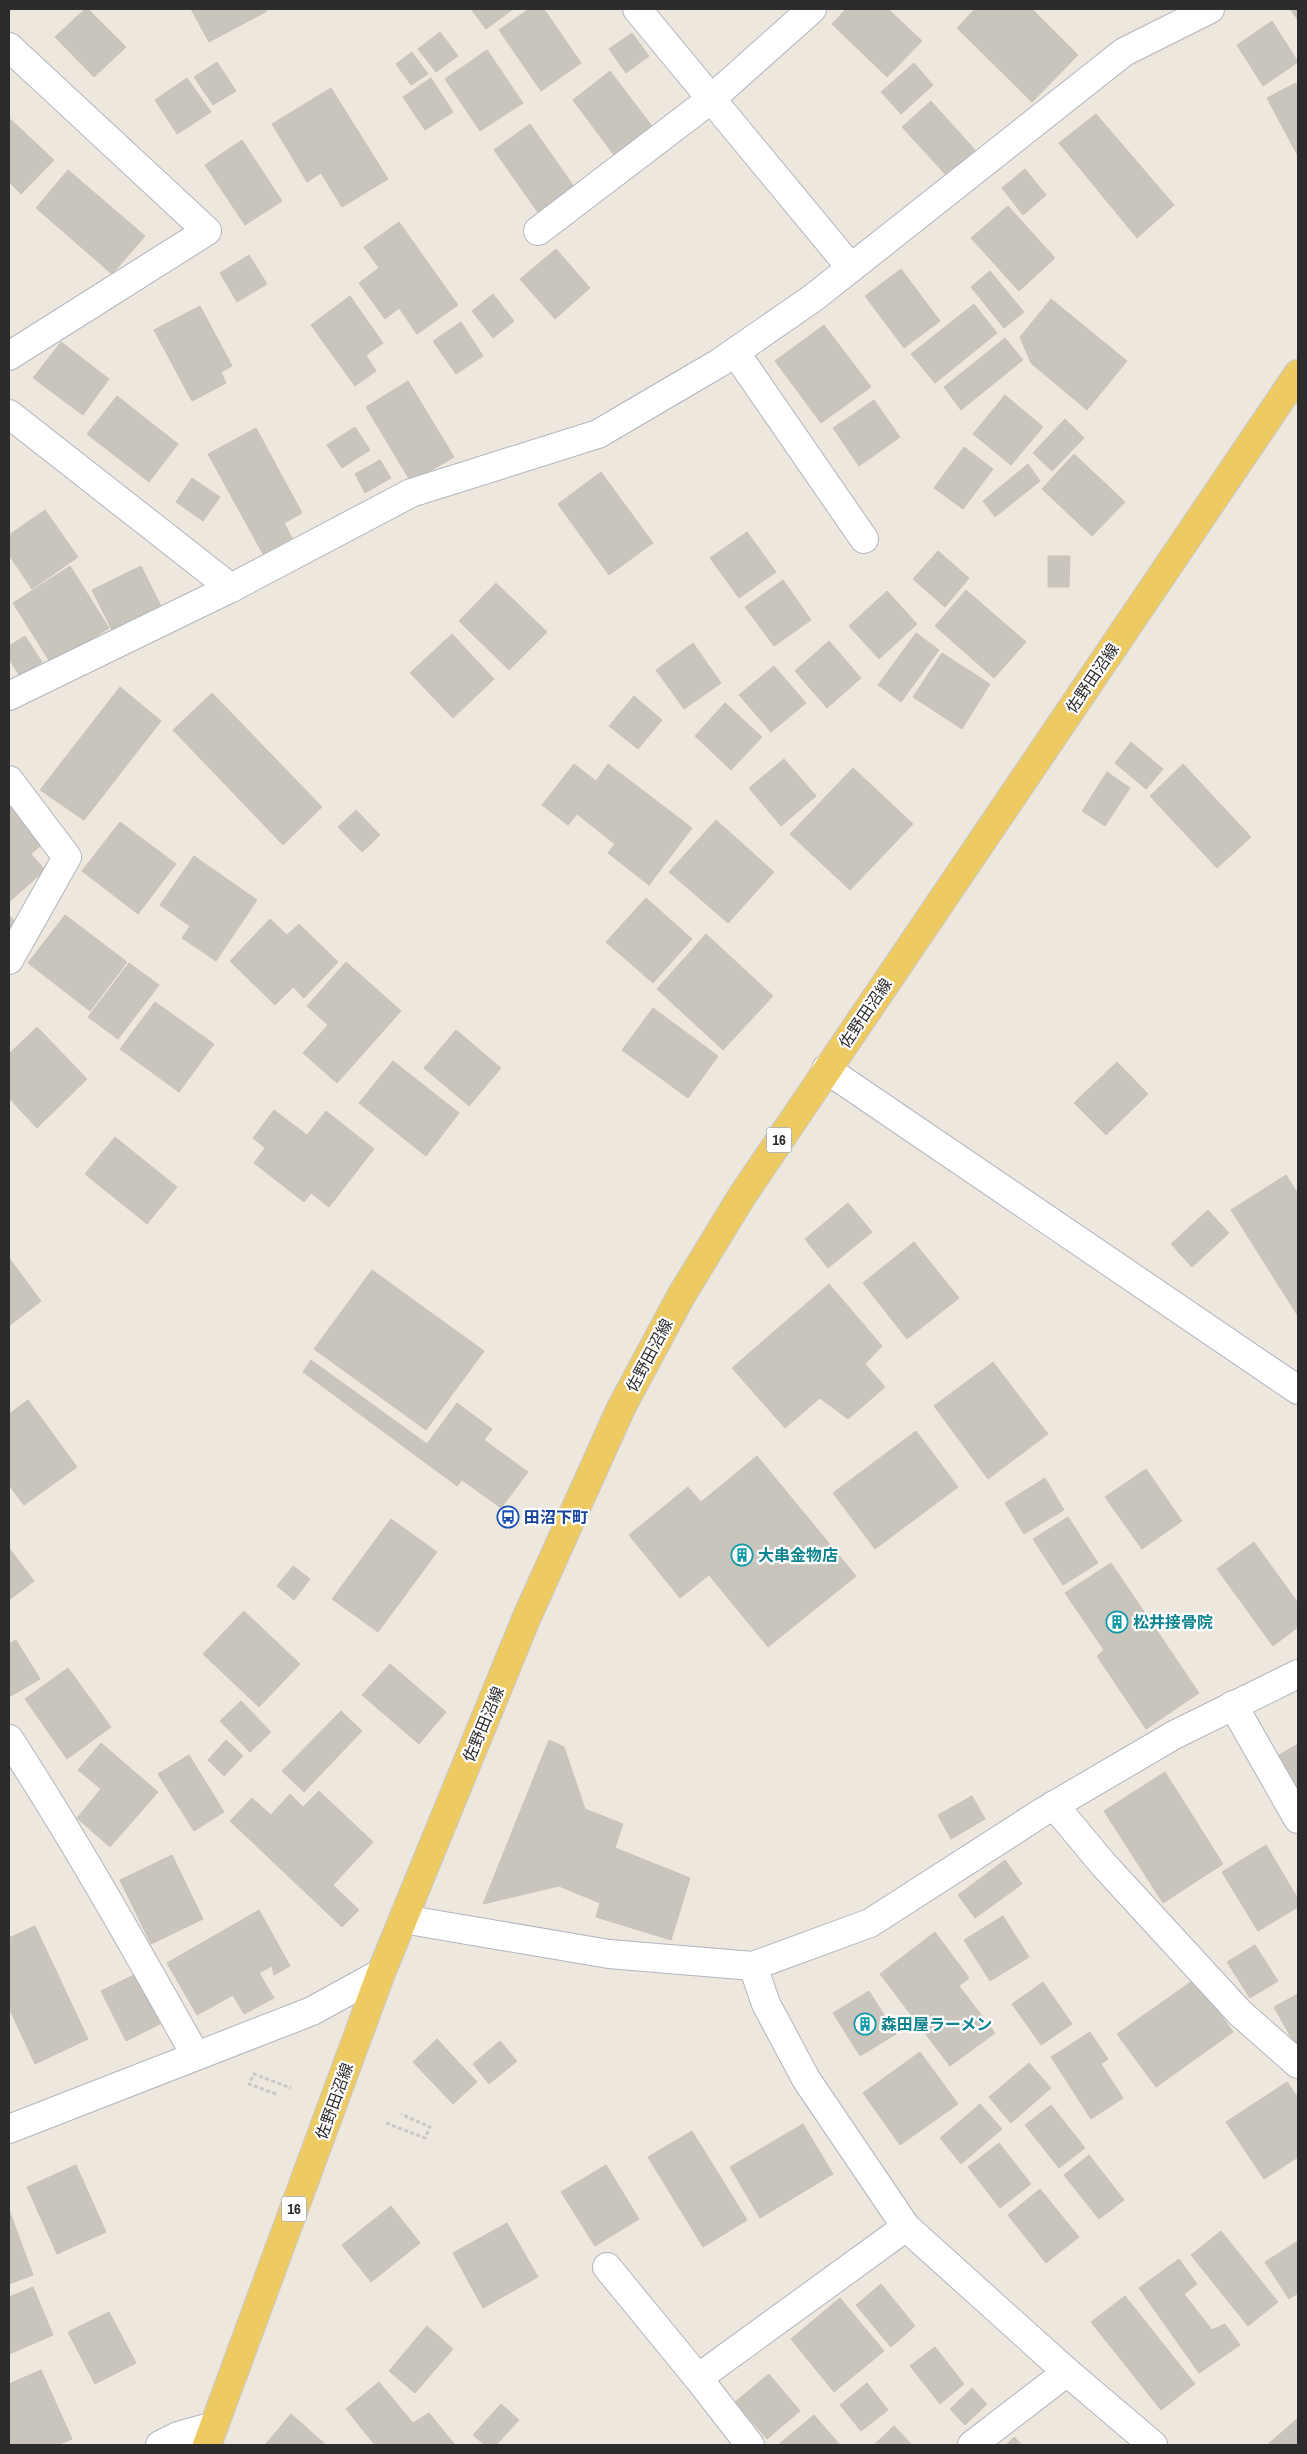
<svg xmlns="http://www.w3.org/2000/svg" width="1307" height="2454" font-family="'Archivo Narrow','Noto Sans JP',sans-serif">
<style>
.building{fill:#c9c5bd;stroke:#c9c2b8}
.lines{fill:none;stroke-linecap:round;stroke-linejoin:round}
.minor-casing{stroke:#b2b5bf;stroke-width:30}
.tertiary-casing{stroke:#b2b5bf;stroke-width:30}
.primary-casing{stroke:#c8c8c8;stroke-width:30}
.path{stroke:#c8c8c8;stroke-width:3;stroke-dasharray:4 2.5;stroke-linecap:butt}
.minor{stroke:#fff;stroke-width:28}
.tertiary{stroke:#fff;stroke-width:28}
.primary{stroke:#eecb62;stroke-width:28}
.labels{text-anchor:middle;stroke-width:4.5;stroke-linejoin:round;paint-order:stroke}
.shield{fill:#fff;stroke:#6b6b6b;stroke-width:1}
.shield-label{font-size:15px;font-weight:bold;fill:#2c2c2c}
.street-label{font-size:16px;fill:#2c2c2c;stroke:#fff}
.transit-label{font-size:16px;font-weight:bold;fill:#164399;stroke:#fff;text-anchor:start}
.culture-label{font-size:16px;font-weight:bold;fill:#0d838f;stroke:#fff;text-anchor:start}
</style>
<rect width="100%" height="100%" fill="#ede7de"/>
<g class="building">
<polygon points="85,9 88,9 126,47 94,77 55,37"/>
<polygon points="191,9 266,9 267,11 209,42"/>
<polygon points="471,9 513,9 486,29"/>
<polygon points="529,9 544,9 581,63 541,91 499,30"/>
<polygon points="846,9 888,9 922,41 887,77 832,24"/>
<polygon points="975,9 1032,9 1078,55 1032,102 957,28"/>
<polygon points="1290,9 1298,9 1298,20"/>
<polygon points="1272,21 1298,62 1263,86 1237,45"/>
<polygon points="440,32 458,56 436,72 418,49"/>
<polygon points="632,33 649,56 626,73 609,49"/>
<polygon points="487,50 523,103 480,131 445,79"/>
<polygon points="412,52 428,74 411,85 396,64"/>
<polygon points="217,62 236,91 213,105 194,77"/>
<polygon points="914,63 933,85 901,114 881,92"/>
<polygon points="610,71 655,130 617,159 573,100"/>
<polygon points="187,78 211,112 177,134 155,100"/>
<polygon points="431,78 453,112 425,130 403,97"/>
<polygon points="1296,83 1298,87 1298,156 1267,98"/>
<polygon points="331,88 388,179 342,207 321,173 307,182 272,124"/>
<polygon points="931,101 975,150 947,176 902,127"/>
<polygon points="1096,114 1174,205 1137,238 1059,143"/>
<polygon points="9,118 54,160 21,194 9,182"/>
<polygon points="530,124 575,188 539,214 494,150"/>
<polygon points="242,140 282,201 245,225 205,165"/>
<polygon points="1025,169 1046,195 1023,215 1002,188"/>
<polygon points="68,170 145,236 112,274 36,208"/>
<polygon points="1008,206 1055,258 1019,291 971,238"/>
<polygon points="399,222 458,305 417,334 399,308 385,319 359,283 379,268 364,247"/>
<polygon points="556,249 590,288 555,319 520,279"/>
<polygon points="249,255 267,284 237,302 220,273"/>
<polygon points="901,269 940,321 904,348 865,296"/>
<polygon points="990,271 1024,312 1004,328 971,287"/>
<polygon points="493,294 514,321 493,338 472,311"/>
<polygon points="350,296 383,343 366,355 376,371 355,386 311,325"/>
<polygon points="1051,299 1127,361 1087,410 1031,363 1020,337"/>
<polygon points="974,304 997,333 935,383 911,354"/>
<polygon points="200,306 232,366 221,372 226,383 192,401 154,330"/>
<polygon points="461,322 483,356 456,374 433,341"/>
<polygon points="824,325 871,387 821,423 775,361"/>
<polygon points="1005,338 1023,360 961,410 944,387"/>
<polygon points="61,342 109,379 83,415 33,378"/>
<polygon points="408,381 454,457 411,482 366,407"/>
<polygon points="1005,395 1043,427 1011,465 973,434"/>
<polygon points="117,396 178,444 149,482 87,434"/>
<polygon points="874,400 900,437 859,466 833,428"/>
<polygon points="1065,419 1084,438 1052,471 1033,453"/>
<polygon points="355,427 370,450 342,468 327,445"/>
<polygon points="256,428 302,513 284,523 292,538 263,554 208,454"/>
<polygon points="964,447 993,469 963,509 934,488"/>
<polygon points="1074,454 1125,502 1092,536 1042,489"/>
<polygon points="380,460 391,478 365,493 355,474"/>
<polygon points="1028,464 1040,481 995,517 983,501"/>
<polygon points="601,472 653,543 609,575 558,504"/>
<polygon points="192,478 220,497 203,521 176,502"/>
<polygon points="45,510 78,557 32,589 9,555 9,535"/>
<polygon points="747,532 776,572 739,598 710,558"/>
<polygon points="938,551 969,578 945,607 913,579"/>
<polygon points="1048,556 1070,556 1069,587 1048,587"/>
<polygon points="70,566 109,628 52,665 13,603"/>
<polygon points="141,566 163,610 114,634 92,590"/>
<polygon points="783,580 811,620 774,646 745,607"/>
<polygon points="496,583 547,632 509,670 459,621"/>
<polygon points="966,590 1026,642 994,678 935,626"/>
<polygon points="887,591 917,624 879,659 849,626"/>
<polygon points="916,633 939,650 901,702 878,685"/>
<polygon points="452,634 494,679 453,718 410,673"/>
<polygon points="25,636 42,662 20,676 9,659 9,646"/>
<polygon points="829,641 861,678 827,708 795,671"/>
<polygon points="693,643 721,683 684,709 656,670"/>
<polygon points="942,653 990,684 962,729 913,697"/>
<polygon points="774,666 806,703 771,732 739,695"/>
<polygon points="120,687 161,721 84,820 40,790"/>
<polygon points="212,693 322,807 283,845 173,730"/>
<polygon points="634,696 662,720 638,749 609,726"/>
<polygon points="725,703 762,737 731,770 695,736"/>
<polygon points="1131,742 1163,769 1146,789 1115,763"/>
<polygon points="784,759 816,796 781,826 749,788"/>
<polygon points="574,764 596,781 608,764 692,828 649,885 608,853 615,844 577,814 568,825 542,805"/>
<polygon points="1183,764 1251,837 1217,868 1150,796"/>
<polygon points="853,768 913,824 850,890 790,834"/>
<polygon points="1107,772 1130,788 1105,826 1082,811"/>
<polygon points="13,802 46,841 31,854 45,870 9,902 9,804"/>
<polygon points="356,810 380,835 362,852 338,827"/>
<polygon points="716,820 774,872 728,923 669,872"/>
<polygon points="120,822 176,864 138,914 82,871"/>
<polygon points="194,856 257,900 216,961 182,938 190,926 160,905"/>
<polygon points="646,898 692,939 653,983 606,942"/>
<polygon points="9,915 17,924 9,932"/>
<polygon points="65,915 127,962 90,1011 28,963"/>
<polygon points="270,919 287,935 299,924 338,962 304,998 293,987 275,1005 230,961"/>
<polygon points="706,934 773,996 723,1050 657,989"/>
<polygon points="346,962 401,1011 337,1083 303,1053 328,1025 307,1006"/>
<polygon points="129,963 159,985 118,1039 88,1017"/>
<polygon points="155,1002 214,1044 179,1092 120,1049"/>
<polygon points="653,1008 718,1056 688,1098 622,1050"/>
<polygon points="37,1027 87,1079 37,1128 9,1098 9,1054"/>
<polygon points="456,1030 501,1068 469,1106 424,1068"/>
<polygon points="393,1061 459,1113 426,1156 359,1103"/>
<polygon points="1117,1062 1148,1094 1106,1135 1074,1103"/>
<polygon points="274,1110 307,1135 326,1111 374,1149 329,1207 311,1193 304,1202 254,1163 265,1148 253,1138"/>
<polygon points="115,1137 177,1187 147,1224 85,1174"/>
<polygon points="1286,1175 1298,1194 1298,1316 1231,1210"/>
<polygon points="848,1203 872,1232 828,1268 805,1239"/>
<polygon points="1208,1210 1229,1233 1192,1267 1171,1244"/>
<polygon points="914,1242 959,1298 907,1339 863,1283"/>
<polygon points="9,1258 41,1301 9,1326"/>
<polygon points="372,1270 484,1351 426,1430 314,1349"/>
<polygon points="829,1284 882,1346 865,1364 885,1387 848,1419 820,1398 785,1428 732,1368"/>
<polygon points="311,1360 427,1444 457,1403 492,1429 484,1440 528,1472 501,1508 462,1480 457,1486 303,1372"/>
<polygon points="993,1362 1048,1434 988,1479 934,1406"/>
<polygon points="28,1400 77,1467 24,1505 9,1485 9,1414"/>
<polygon points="916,1431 958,1487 875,1549 833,1493"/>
<polygon points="757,1456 856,1576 768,1647 709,1575 680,1598 629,1535 688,1487 701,1502"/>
<polygon points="1146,1469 1182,1521 1142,1549 1105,1497"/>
<polygon points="1045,1478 1064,1510 1024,1534 1005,1503"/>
<polygon points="1068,1517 1098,1563 1063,1585 1033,1539"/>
<polygon points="391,1519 437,1552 378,1632 332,1599"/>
<polygon points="1254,1542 1298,1603 1298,1627 1273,1646 1217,1569"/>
<polygon points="9,1548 34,1581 9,1600"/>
<polygon points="1111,1563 1199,1693 1146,1729 1097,1656 1104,1650 1065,1593"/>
<polygon points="293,1566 310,1579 294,1600 277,1586"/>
<polygon points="244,1611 300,1664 259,1707 203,1654"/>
<polygon points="16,1640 40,1679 9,1697 9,1644"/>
<polygon points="390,1664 446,1712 419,1744 362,1695"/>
<polygon points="68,1668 111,1727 67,1759 25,1699"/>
<polygon points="241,1701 271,1732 250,1752 220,1721"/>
<polygon points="341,1711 362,1731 304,1792 282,1771"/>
<polygon points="226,1740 243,1756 224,1776 208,1760"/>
<polygon points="549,1740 564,1747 585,1809 623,1824 615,1848 690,1878 671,1940 596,1917 600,1903 559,1886 483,1904"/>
<polygon points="101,1743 158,1792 110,1847 77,1818 101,1789 78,1770"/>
<polygon points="1298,1744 1298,1811 1269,1761"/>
<polygon points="189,1755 224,1812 194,1831 158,1774"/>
<polygon points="1165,1772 1223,1864 1163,1903 1104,1811"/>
<polygon points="319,1791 373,1842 333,1885 359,1910 342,1927 230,1821 252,1798 271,1815 290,1794 303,1807"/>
<polygon points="972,1796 985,1819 951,1839 938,1815"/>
<polygon points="1266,1845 1298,1899 1298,1907 1258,1931 1222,1872"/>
<polygon points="172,1855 203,1919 151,1944 120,1880"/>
<polygon points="1005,1860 1022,1884 975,1918 958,1895"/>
<polygon points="259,1910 290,1966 274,1975 272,1966 259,1973 274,1998 244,2014 233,1995 197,2015 167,1963"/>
<polygon points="1003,1916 1029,1957 990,1981 964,1940"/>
<polygon points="35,1926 88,2039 35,2064 9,2008 9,1938"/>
<polygon points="935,1932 969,1978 959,1986 995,2033 950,2066 880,1974"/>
<polygon points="1255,1945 1278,1981 1250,1998 1227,1962"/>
<polygon points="140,1972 164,2022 126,2041 101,1991"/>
<polygon points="1195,1979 1233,2032 1156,2087 1117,2034"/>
<polygon points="1043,1982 1072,2024 1041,2045 1012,2004"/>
<polygon points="869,1991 896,2034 860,2056 833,2013"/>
<polygon points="1298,1994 1298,2045 1296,2046 1274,2007"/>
<polygon points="1090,2032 1108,2059 1101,2064 1123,2098 1091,2119 1051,2057"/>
<polygon points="437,2039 477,2082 453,2104 413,2062"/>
<polygon points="500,2041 517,2061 489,2084 473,2064"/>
<polygon points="920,2052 958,2104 900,2145 863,2093"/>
<polygon points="1029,2063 1051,2088 1011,2123 989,2097"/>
<polygon points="1287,2082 1298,2098 1298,2157 1264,2179 1226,2122"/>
<polygon points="980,2104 1002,2129 961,2164 940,2138"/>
<polygon points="1051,2105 1085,2148 1059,2168 1025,2125"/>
<polygon points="803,2124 833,2174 760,2218 730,2167"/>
<polygon points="692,2131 747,2220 703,2247 648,2157"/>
<polygon points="999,2143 1031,2184 1000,2208 968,2167"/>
<polygon points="1089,2155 1124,2200 1099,2219 1064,2175"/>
<polygon points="76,2165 106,2232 57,2254 27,2187"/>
<polygon points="606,2165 639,2219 595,2246 561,2192"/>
<polygon points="1040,2189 1079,2237 1046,2263 1008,2215"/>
<polygon points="391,2206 420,2243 371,2282 342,2245"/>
<polygon points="9,2210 33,2275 9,2284"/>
<polygon points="507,2223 538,2277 483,2308 453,2253"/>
<polygon points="1221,2231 1278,2302 1248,2326 1191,2255"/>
<polygon points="1298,2241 1298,2293 1289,2299 1265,2262"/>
<polygon points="1179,2259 1197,2284 1184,2294 1212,2330 1225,2324 1240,2345 1199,2373 1139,2288"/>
<polygon points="881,2284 915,2326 891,2347 856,2305"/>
<polygon points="33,2287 53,2335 9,2354 9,2297"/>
<polygon points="1125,2296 1195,2384 1161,2410 1091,2322"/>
<polygon points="840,2298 884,2351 834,2392 791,2339"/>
<polygon points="109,2312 136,2363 95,2384 68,2332"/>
<polygon points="427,2326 453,2349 415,2393 389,2371"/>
<polygon points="935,2347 964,2384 940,2404 910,2366"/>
<polygon points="41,2370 72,2439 57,2445 9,2445 9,2384"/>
<polygon points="769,2374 800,2411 767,2439 735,2402"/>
<polygon points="379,2382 413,2423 429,2413 455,2445 375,2445 346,2409"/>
<polygon points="867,2383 888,2410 861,2431 840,2405"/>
<polygon points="972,2388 987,2404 965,2425 950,2409"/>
<polygon points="501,2404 519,2420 496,2445 485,2445 473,2435"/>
<polygon points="291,2414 326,2445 265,2445"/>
<polygon points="814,2415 840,2445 778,2445"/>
<polygon points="1298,2418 1298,2445 1267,2445"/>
<polygon points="894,2426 912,2445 874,2445"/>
<polygon points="1014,2437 1022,2445 1006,2445"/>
</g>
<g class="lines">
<g class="minor-casing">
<g id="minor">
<polyline points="637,9 851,268"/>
<polyline points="9,47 207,231 9,356"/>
<polyline points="538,231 710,100 812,9"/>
<polyline points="735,352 864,539"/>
<polyline points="9,414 231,588"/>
<polyline points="9,696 231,588 411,493 598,434 719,363 813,298 1124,52 1210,9"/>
<polyline points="9,780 67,857 9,960"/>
<polyline points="1233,1705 1298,1819"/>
<path d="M9,1739C76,1842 136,1949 196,2056"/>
<polyline points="1054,1805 1103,1864 1240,2013 1298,2064"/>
<polyline points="403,1919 609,1954 753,1966 870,1923 1041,1813 1174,1735 1298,1674"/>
<polyline points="753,1966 766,2004 806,2079 906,2227 1067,2372 1153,2445"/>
<polyline points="607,2267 698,2378 750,2445"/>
<polyline points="698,2378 906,2227"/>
<polyline points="160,2445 178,2436 214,2426"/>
<polyline points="972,2445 1067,2372"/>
</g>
</g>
<g class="tertiary-casing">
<g id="tertiary">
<polyline points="826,1069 1298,1390"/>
<polyline points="9,2129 312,2011 381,1973"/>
</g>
</g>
<g class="primary-casing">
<polyline id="primary" points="207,2445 381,1973 526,1619 621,1408 681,1296 742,1196 1298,374"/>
</g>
<g class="path">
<polyline points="276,2094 249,2084 254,2074 291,2088"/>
<polyline points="386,2123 425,2138 430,2127 401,2114"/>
</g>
<use href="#minor" class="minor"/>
<use href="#tertiary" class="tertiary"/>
<use href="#primary" class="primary"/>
</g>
<defs>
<g id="bus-ring" transform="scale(1.125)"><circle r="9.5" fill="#fff" stroke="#1a4fb4" stroke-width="1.5"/><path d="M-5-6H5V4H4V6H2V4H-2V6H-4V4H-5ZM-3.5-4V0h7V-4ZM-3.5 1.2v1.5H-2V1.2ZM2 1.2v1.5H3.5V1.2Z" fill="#1a4fb4"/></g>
<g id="building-ring" transform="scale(1.125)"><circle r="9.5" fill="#fff" stroke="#0f9aa8" stroke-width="1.5"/><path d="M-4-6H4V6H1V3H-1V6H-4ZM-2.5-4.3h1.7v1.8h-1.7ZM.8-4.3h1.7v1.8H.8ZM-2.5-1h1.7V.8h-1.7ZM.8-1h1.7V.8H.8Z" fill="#0f9aa8"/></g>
</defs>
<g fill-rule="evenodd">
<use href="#bus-ring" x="508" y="1517"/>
<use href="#building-ring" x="742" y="1555"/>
<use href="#building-ring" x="1117" y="1622"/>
<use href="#building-ring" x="865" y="2024"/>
</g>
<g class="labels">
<g class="shield">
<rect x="766.5" y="1127.5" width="25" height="25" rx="4"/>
<rect x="281.5" y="2196.5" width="25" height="25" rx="4"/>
</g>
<g class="shield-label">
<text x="779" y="1145">16</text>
<text x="294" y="2214">16</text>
</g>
<g class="street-label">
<text transform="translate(1092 678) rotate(-56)" y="6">佐野田沼線</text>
<text transform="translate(865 1013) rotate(-56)" y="6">佐野田沼線</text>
<text transform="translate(649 1355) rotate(-62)" y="6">佐野田沼線</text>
<text transform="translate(483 1724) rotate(-67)" y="6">佐野田沼線</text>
<text transform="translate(334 2101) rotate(-70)" y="6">佐野田沼線</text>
</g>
<g class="transit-label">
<text x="524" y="1523">田沼下町</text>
</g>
<g class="culture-label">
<text x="758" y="1561">大串金物店</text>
<text x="1133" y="1628">松井接骨院</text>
<text x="881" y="2030">森田屋ラーメン</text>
</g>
</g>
<rect width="1307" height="2454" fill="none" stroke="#2c2c2c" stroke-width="20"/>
</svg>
